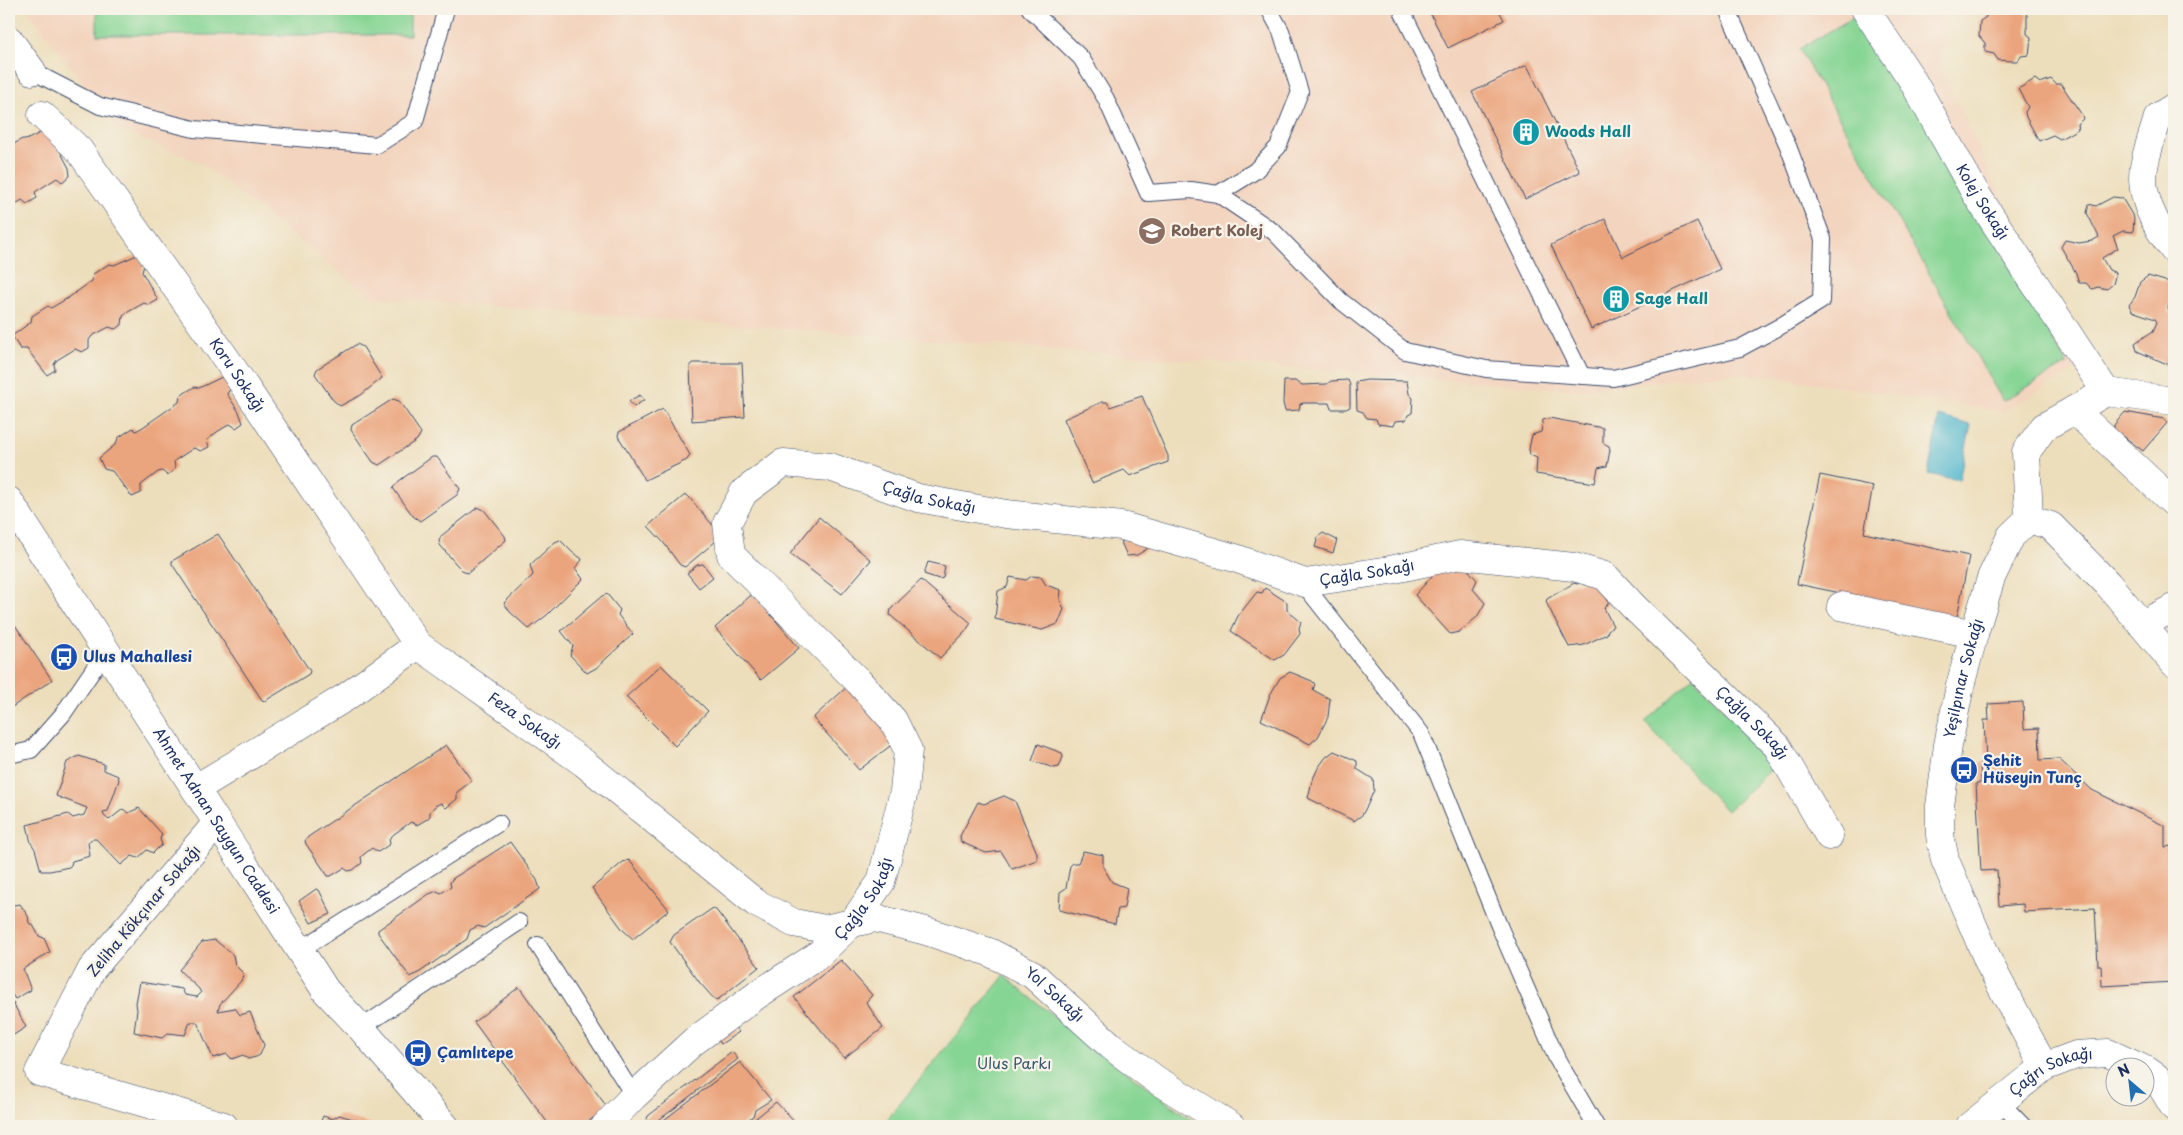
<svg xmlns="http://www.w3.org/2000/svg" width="2183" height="1135" font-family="'Playpen Sans',sans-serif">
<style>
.built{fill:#f3d4be}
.green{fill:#87d594;stroke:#518279}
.water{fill:#4eb6cd;stroke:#347296}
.building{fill:#eba57e}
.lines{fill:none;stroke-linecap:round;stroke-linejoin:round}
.lane-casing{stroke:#3a496c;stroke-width:18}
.street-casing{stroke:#3a496c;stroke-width:29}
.secondary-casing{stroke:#3a496c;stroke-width:29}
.lane{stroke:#fff;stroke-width:16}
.street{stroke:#fff;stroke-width:28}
.secondary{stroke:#fff;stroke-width:28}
.labels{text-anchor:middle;stroke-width:4.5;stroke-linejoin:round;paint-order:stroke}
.culture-label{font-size:15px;font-weight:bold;fill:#0d838f;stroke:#f7f3e8;text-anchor:start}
.street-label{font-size:15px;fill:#1b2f5e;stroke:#f7f3e8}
.education-label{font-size:15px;font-weight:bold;fill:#785e54;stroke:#f7f3e8;text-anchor:start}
.transit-label{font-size:15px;font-weight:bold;fill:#164399;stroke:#f7f3e8;text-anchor:start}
.park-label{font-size:15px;fill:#36586c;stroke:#f7f3e8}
</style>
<rect width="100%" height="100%" fill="#f7f3e8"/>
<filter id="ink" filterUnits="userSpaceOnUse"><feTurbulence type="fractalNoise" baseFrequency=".02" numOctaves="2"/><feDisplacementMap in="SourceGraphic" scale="10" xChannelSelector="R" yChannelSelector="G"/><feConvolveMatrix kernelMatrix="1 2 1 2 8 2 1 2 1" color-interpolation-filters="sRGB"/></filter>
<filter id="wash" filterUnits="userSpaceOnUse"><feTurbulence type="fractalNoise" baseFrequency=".0096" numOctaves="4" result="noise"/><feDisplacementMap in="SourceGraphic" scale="20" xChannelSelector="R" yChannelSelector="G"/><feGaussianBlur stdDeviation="1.12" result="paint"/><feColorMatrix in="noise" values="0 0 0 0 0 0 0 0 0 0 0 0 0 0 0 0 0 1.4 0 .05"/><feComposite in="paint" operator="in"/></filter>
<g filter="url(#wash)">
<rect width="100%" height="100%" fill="#eddebb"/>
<polygon class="built" points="26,9 1954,9 1946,16 1941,68 2082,366 2003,412 1770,376 1727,374 1580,390 371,297 202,164 118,129"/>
<g class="green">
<rect x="97" y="9" width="313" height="26"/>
<polygon points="1863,12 2067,364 2003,401 1799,49"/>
<polygon points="1693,677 1776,765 1727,811 1645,722"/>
<polygon points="1004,976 1086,1042 1200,1126 882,1126"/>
</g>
<polygon class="water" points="1939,416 1971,425 1959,480 1928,474"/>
<g id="blocks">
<g class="building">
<polygon points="1428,9 1498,9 1504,20 1448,48"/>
<polygon points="1987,9 2022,9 2027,15 2027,34 2031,37 2029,55 2021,56 2018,61 2010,61 1998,60 1994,54 1985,52 1985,43 1979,36 1980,21 1986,17"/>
<polygon points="1527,65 1580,172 1525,199 1472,92"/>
<polygon points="2035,79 2040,83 2051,79 2056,84 2061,84 2082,115 2083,119 2077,124 2078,129 2060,139 2053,135 2039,141 2026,117 2025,112 2028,107 2018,89"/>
<polygon points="48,129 69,168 70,176 62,182 57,178 35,192 37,198 27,204 22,200 9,209 9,147 22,139 26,140"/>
<polygon points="2113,197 2122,198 2134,218 2133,232 2123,231 2113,236 2118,248 2102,258 2109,270 2116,273 2113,284 2107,289 2098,287 2092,289 2086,283 2079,283 2076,273 2061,247 2065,240 2079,243 2092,241 2099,237 2087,213 2089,204 2096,206"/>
<polygon points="1605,219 1623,257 1697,221 1720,269 1591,329 1551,245"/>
<polygon points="137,255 144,265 142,272 158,300 149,305 144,303 128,312 123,316 122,325 115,329 109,327 92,336 89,340 89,348 82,352 75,349 57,360 54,364 55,370 47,375 27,349 20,349 12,336 31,322 32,316 48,306 51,308 68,298 92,281 93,274 109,264 114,265"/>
<polygon points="2148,276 2165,281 2174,288 2174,298 2170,301 2168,308 2169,312 2174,315 2174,367 2137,351 2135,343 2153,331 2157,322 2155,319 2132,311 2129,305 2135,297 2140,282"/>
<polygon points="357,344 363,347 382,378 361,395 340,406 333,400 315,374 317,369"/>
<polygon points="694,363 742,363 745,417 692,421 690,365"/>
<polygon points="222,377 230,389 227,394 239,412 243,423 236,428 230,424 217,432 207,440 209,447 201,451 194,448 174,461 175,468 172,472 167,475 162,471 158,472 141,485 141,493 132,497 112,471 104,469 99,458 116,444 118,438 133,428 136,431 143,427 179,402 180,396 194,387 199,388"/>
<polygon points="1348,380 1350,385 1350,407 1346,409 1331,409 1329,403 1303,403 1300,404 1299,410 1285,411 1283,403 1284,381 1295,381 1302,385 1327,384 1331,381"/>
<polygon points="1367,380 1407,381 1409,394 1413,398 1412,413 1408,415 1406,420 1395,421 1393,426 1378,424 1376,419 1367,418 1363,412 1357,410 1356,382"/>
<polygon points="640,395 644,400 634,407 629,401"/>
<polygon points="1142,396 1168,456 1168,462 1130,476 1124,470 1092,483 1064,419 1102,402 1107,402 1110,407"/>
<polygon points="393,399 399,401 421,433 417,440 379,465 373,462 351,430 352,425"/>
<polygon points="663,409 690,455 687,460 645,480 618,436 619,432"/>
<polygon points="2125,412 2164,419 2167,423 2143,451 2114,429 2114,425"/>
<polygon points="1549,418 1603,428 1603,443 1609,446 1610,450 1607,466 1598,468 1595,483 1536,474 1537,458 1530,455 1529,449 1532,435 1541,432 1543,420"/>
<polygon points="432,457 437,457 460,489 457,495 420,521 413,516 393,488 399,481"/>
<polygon points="1820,475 1873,486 1864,533 1969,556 1957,617 1797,584"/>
<polygon points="685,495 688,496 722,536 685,567 680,565 663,542 648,526"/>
<polygon points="478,507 484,510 505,536 506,540 468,573 464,572 456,564 440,545 439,541 441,536"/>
<polygon points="819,517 871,560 842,594 790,554"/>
<polygon points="1140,533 1147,549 1137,555 1127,556 1121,542"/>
<polygon points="1323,533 1337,540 1333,553 1315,547 1318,537"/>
<polygon points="218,534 310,671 309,674 265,701 262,700 172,564 172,561"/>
<polygon points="560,540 573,553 581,558 582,560 575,568 583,579 547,615 529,629 510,612 504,603 533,575 530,565 555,542"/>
<polygon points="928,562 945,566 943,578 939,579 924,574"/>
<polygon points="1462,563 1477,580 1473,589 1485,603 1477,617 1459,632 1450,634 1415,595 1434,574"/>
<polygon points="703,564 713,577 699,588 687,573 697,565"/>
<polygon points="1032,576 1041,577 1046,585 1061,590 1060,600 1064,609 1058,624 1042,630 995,619 998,591 1007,587 1010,577 1026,580"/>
<polygon points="1587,579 1598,580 1608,601 1608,604 1604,608 1613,626 1608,630 1607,634 1584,645 1569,647 1546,602 1547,599 1574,583 1577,584"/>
<polygon points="921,580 971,623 965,632 940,658 890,615 891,609"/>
<polygon points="1265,588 1287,602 1287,610 1301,622 1299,628 1300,634 1284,655 1275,660 1231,631 1238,616 1257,592 1262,593"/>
<polygon points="607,594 620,610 618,615 633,634 596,668 587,673 570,655 573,646 561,631 602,596"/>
<polygon points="754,595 799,648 761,680 715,628 750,596"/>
<polygon points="15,625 52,680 9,709 9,629"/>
<polygon points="661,665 708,711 675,746 626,697"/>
<polygon points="1290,672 1312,681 1315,684 1313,690 1330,699 1328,717 1318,737 1310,744 1261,720 1270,695 1280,678"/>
<polygon points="850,684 897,738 890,746 859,770 813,718"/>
<polygon points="2023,702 2024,729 2039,728 2040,760 2059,759 2092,790 2165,826 2165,847 2171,846 2174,905 2174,982 2102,986 2101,966 2098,966 2095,908 2024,912 2023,904 1999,906 1997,870 1981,871 1976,783 1981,783 1980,763 1986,762 1984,720 1989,720 1988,704"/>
<polygon points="1038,744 1062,753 1063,757 1059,767 1054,768 1032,761"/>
<polygon points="446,745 472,781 457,792 457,799 446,808 441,803 435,806 430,812 430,816 427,819 417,825 411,822 394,834 389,839 390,844 378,852 372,848 363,855 361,857 362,863 353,870 348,871 344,868 331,876 328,876 306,844 305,841 308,837"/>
<polygon points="1334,751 1357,761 1357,769 1373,779 1374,790 1368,804 1362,815 1354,821 1308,798 1312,781 1318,768 1326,757"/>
<polygon points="79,756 104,764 104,770 118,776 119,780 112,800 108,811 103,812 104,816 109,820 123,809 128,813 139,808 162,834 160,839 162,845 157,849 153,853 147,850 138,858 132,856 121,865 96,839 92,839 88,842 90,856 72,861 71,865 69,867 50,871 41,871 35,849 31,843 27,825 68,814 73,818 84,815 87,808 56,796 67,762"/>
<polygon points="1004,796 1015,801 1037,853 1037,860 1012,869 1001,851 986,853 961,842 960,836 978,802 984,804"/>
<polygon points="510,842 537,880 540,889 484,928 478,926 470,930 467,939 420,972 410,977 378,933 378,930 429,894 437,891 441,893 451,887 450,883 452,879"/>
<polygon points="1083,851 1103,855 1103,867 1112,882 1127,888 1124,908 1118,909 1115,924 1059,910 1060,892 1066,888 1070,866 1073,863 1078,863"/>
<polygon points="629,860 669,910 633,939 623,930 592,888 623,862"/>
<polygon points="316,889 319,890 331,914 311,923 299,901"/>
<polygon points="9,904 14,905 20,904 28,916 29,923 33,925 39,936 44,938 50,952 23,969 31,990 15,999 9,990"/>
<polygon points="713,908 716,910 759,967 716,1001 700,983 670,942 674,935"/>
<polygon points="215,940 233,955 235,965 244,974 241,981 220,1004 218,1011 235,1008 240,1015 250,1012 264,1045 260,1055 256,1057 248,1059 243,1055 232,1059 227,1054 213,1058 197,1022 190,1022 185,1035 168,1033 162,1038 134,1032 137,1010 136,1003 140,982 182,989 185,995 197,997 201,993 199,989 179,970 202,942"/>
<polygon points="841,960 872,995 866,1002 883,1028 844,1058 794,997"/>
<polygon points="519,987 607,1107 583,1126 550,1126 474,1022"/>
<polygon points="9,1002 13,1003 26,1027 9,1038"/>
<polygon points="729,1020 739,1032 721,1044 712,1031"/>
<polygon points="732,1052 738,1059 671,1111 653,1124 650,1124 647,1119 648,1116"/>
<polygon points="740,1062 771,1100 755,1110 753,1116 740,1126 656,1126"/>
<polygon points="776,1102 798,1126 746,1126"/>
<polygon points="339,1115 374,1125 374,1126 319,1126 323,1116 333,1119"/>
</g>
</g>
</g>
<g filter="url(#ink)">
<use href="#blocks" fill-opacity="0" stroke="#3a496c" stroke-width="1"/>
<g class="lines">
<g class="lane-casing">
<g id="lane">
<polyline points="1030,9 1081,58 1106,99 1148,193 1191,190 1218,194 1274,232 1341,301 1405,351 1486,369 1613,378 1740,348 1779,327 1821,301 1823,239 1788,146 1727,9"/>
<polyline points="1401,9 1582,376"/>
<polyline points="32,71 100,106 194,129 377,145 415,121 446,9"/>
<polyline points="1218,194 1255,171 1278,147 1300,92 1281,31 1269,9"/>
<polyline points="1302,582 1421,733 1500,928 1557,1059 1596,1126"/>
<polyline points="9,755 31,750 63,714 106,651"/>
<polyline points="538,945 634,1096"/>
<polyline points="300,950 499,823"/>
<polyline points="361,1028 519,922"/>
<polyline points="2000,1102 2023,1126"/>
</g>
</g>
<g class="street-casing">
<g id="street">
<path id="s1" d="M1865,9L1911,78L1976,194L2106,392"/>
<polyline points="9,40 32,71"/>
<path d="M2174,107L2158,117C2154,132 2148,147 2145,162C2137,193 2155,226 2174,250"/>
<path id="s2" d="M42,115L79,150L227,360L418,645L584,763L756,903L794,923L825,929L875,918L926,931L989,952L1032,974L1111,1046L1155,1079L1231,1126"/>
<polyline points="2074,410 2174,503"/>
<polyline points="2029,519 2051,526 2108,584 2174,663"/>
<polyline points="1841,606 1974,634"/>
<polyline points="2142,624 2174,608"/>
<polyline points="195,789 346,697 418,645"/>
<polyline points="217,823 92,969 39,1072 224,1126"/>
<path id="s3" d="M2044,1067L1990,965L1945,860L1940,835V806L1948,745L1960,686L1974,634L1991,578L2011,536L2029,519L2026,452L2044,427L2106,392L2174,401"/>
<path id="s4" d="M605,1126L634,1096L693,1042L757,995L817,956L853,922L881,882L904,791L908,750L893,720L859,682L731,555L727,523L744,492L783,463L830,467L918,498L1006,514L1122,526L1235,558L1305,583L1390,570L1460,555L1574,567L1605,576L1633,606L1777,746L1829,836"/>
</g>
</g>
<g class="secondary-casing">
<g id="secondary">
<path id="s5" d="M9,501L326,991L361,1028L445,1126"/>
<polyline points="2146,1070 2156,1077 2174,1107"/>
<path id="s6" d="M1970,1126L2044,1067L2076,1055L2108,1053L2141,1068"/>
</g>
</g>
<use href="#lane" class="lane"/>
<use href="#street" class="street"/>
<use href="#secondary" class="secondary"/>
</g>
</g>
<defs>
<g id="building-disc" transform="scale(1.4375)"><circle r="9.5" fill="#0f9aa8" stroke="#f7f3e8"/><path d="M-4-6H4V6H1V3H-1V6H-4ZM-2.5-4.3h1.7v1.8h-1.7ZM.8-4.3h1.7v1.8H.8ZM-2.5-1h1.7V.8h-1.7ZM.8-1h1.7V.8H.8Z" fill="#fff"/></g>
<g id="school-disc" transform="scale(1.4375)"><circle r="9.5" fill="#8d6e63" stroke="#f7f3e8"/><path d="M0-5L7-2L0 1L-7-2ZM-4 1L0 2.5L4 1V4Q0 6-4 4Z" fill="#fff"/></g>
<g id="bus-disc" transform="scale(1.4375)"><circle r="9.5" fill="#1a4fb4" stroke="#f7f3e8"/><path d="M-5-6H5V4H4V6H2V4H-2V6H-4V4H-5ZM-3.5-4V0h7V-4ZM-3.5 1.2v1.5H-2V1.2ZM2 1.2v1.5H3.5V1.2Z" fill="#fff"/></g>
</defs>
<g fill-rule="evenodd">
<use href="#building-disc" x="1526" y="132"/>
<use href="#school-disc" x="1152" y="231"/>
<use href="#building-disc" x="1616" y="299"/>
<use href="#bus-disc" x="64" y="657"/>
<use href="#bus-disc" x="1964" y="770"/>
<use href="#bus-disc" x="418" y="1053"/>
</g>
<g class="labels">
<g class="culture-label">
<text x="1545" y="137">Woods Hall</text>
<text x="1635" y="304">Sage Hall</text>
</g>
<g class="street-label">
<text dy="5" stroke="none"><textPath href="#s1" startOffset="226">Kolej Sokağı</textPath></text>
<text dy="5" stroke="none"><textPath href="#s2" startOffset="326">Koru Sokağı</textPath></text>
<text dy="5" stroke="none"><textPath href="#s4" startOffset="1038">Çağla Sokağı</textPath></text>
<text dy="5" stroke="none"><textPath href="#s4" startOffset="1488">Çağla Sokağı</textPath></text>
<text dy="5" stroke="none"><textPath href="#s3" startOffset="414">Yeşilpınar Sokağı</textPath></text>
<text dy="5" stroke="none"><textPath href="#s2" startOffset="782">Feza Sokağı</textPath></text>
<text dy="5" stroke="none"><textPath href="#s4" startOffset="1938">Çağla Sokağı</textPath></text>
<text dy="5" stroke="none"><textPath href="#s5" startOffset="381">Ahmet Adnan Saygun Caddesi</textPath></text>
<text dy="5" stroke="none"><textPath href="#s4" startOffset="348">Çağla Sokağı</textPath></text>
<text transform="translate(144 911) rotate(-50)" y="5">Zeliha Kökçınar Sokağı</text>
<text dy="5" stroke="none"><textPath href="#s2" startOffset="1400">Yol Sokağı</textPath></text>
<text dy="5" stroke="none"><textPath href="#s6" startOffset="99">Çağrı Sokağı</textPath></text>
</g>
<g class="education-label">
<text x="1171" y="236">Robert Kolej</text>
</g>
<g class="transit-label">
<text x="83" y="662">Ulus Mahallesi</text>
<text x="1983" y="766">Şehit<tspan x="1983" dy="17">Hüseyin Tunç</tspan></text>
<text x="437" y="1058">Çamlıtepe</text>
</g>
<g class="park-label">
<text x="1014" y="1069">Ulus Parkı</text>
</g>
</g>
<rect width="2183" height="1135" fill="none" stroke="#f7f3e8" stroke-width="30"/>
<g transform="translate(2130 1082) rotate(332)"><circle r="24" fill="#f7f3e8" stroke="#9fa5b1"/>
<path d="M0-4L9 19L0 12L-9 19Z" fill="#1f6fb2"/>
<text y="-8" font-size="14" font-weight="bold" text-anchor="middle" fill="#1b2f5e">N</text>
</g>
</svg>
